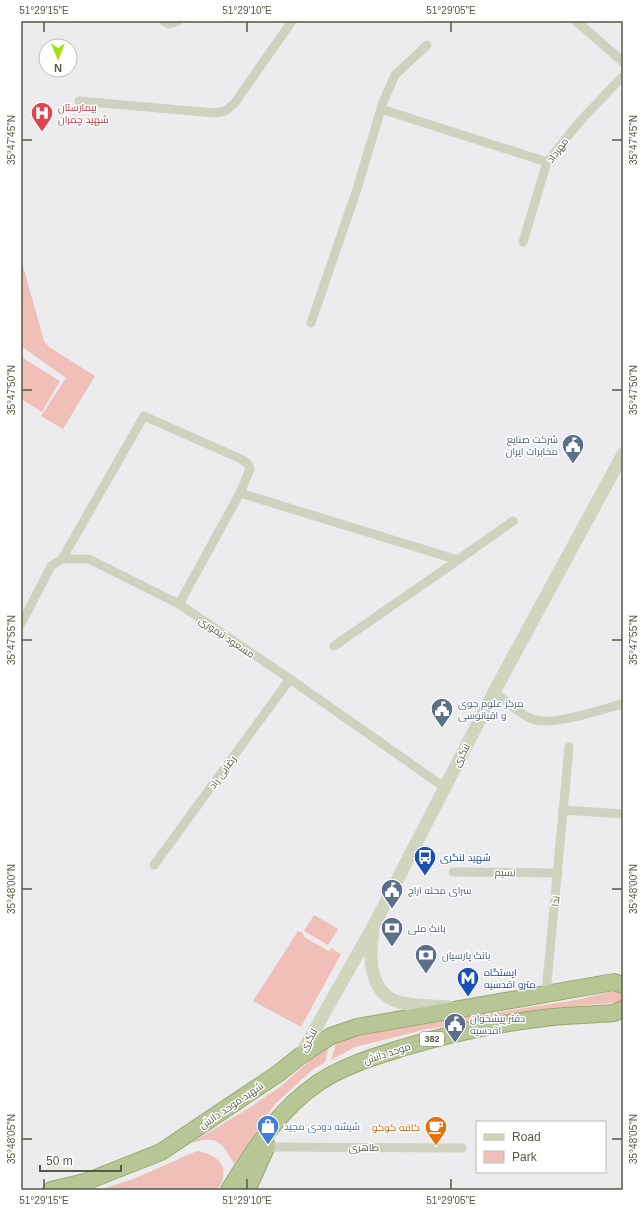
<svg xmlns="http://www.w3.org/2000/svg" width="644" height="1211" font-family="Arial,Cairo,sans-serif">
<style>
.green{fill:#f0bfb7}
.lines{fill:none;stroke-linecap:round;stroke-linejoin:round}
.trunk-casing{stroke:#98a96c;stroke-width:18}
.minor{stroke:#ced2be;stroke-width:9}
.secondary{stroke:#cfd6bd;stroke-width:13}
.trunk{stroke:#b8c696;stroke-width:16}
.ticks{fill:none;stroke:#555a44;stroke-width:1.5}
.labels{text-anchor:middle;stroke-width:3;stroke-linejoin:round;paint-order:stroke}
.shield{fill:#fff;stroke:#888c7c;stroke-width:1}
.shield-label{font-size:9px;font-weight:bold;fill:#555a44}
.health-label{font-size:10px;fill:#be3a42;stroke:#fff;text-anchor:start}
.street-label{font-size:10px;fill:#555a44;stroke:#fff}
.service-label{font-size:10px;fill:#4e5e75;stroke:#fff;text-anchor:start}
.transit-label{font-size:10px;fill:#164399;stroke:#fff;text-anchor:start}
.shop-label{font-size:10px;fill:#366cbe;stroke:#fff;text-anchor:start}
.food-label{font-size:10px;fill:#c56008;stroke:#fff;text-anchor:end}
.neatline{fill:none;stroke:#555a44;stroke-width:1.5}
.ticks-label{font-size:10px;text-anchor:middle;fill:#555a44}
</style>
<rect width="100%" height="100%" fill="#ececef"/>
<g class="green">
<polygon points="21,259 44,341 49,347 95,376 63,429 41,416 66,378 21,346"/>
<polygon points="21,357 60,381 42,412 21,399"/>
<polygon points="314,915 338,929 328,945 304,931"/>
<polygon points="298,931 303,933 304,937 329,951 331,948 341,954 301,1027 253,1001"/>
<polygon points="614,991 623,992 623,1002 564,1007 427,1029 355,1047 331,1060 337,1040 344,1036 576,1000"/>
<path d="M330,1042L325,1062L311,1071L275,1104L234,1164C222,1141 217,1135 191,1143L249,1108L281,1086Z"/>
<path d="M197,1151C220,1155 232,1169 217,1190H100L133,1179Z"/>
</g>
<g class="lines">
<g class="trunk-casing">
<g id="trunk">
<polyline points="51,1190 85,1182"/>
<polyline points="76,1190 85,1182 161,1152 279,1073 300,1056 331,1036 357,1027 614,982 623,985"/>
<path d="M229,1190C253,1151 279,1109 318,1083C343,1066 373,1057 402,1048C448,1034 496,1024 544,1018C567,1015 591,1015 614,1013L623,1009"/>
<polyline points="247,1190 267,1146"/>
</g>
</g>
<g class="minor">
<polyline points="163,21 169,24 178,21"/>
<polyline points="576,21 623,62"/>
<polyline points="79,101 215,113 225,111 234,104 292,21"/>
<polyline points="381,109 547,162"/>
<polyline points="523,242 547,162 581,120 623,76"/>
<polyline points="311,323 357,189 383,102 395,75 427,45"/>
<polyline points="62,559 144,416 241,459 248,464 250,469 240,493"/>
<polyline points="458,560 513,521"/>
<polyline points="179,604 240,493 458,560 334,646"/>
<polyline points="21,624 51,566 62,559 89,559 179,604 290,679 444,787"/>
<path d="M494,692C504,699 521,715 532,719C553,727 600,709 623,704"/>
<polyline points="563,810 623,814"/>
<polyline points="154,865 290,679"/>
<polyline points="453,872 558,873"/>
<polyline points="546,993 569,747"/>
<polyline points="266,1147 462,1148"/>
</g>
<g class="secondary">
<path d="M373,933C368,959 370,997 403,1003C418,1006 434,1006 449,1007"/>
<polyline points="300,1056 374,925 494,692 623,454"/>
</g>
<use href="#trunk" class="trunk"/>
</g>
<path class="ticks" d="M44,22V32M247,22V32M451,22V32M22,140H32M612,140H622M22,390H32M612,390H622M22,640H32M612,640H622M22,889H32M612,889H622M22,1139H32M612,1139H622M44,1179V1189M247,1179V1189M451,1179V1189"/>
<defs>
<g id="hospital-pin" transform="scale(1.15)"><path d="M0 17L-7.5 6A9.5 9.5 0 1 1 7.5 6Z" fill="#e0444e" stroke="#fff"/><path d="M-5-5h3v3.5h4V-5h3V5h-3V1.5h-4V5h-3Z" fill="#fff"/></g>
<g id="civic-pin" transform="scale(1.15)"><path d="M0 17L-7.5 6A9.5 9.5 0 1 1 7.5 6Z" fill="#5c6f8a" stroke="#fff"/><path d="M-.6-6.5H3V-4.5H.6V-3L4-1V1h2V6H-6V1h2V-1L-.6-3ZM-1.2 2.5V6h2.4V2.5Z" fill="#fff"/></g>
<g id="bus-pin" transform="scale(1.15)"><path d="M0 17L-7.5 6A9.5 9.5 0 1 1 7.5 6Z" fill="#1a4fb4" stroke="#fff"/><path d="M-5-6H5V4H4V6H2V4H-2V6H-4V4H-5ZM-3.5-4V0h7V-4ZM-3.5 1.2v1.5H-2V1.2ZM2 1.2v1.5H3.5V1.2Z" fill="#fff"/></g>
<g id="bank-pin" transform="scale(1.15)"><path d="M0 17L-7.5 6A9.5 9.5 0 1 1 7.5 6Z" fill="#5c6f8a" stroke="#fff"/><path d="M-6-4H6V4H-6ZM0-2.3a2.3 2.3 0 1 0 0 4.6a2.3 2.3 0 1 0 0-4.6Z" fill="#fff"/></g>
<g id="metro-pin" transform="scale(1.15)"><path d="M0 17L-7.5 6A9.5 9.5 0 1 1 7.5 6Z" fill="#1a4fb4" stroke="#fff"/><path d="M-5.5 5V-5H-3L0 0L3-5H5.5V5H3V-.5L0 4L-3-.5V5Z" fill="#fff"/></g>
<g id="shop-pin" transform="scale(1.15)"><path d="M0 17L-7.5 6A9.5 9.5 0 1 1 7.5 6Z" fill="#3f7fe0" stroke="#fff"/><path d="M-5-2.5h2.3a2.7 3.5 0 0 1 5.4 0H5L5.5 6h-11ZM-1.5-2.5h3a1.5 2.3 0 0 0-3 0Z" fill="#fff"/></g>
<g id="cafe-pin" transform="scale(1.15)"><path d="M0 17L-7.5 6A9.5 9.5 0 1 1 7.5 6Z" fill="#e8710a" stroke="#fff"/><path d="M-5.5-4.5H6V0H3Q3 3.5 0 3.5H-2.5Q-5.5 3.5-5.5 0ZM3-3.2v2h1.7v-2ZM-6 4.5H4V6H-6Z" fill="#fff"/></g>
</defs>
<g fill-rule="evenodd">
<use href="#hospital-pin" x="42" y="113"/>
<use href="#civic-pin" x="573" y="445"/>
<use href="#civic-pin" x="442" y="709"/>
<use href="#bus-pin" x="425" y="857"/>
<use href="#civic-pin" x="392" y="890"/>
<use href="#bank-pin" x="392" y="928"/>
<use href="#bank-pin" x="426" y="955"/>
<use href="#metro-pin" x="468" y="978"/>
<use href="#civic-pin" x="455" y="1024"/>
<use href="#shop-pin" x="268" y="1126"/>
<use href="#cafe-pin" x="436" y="1127"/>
</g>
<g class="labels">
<rect class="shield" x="420" y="1032" width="24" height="14" rx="3"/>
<g class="shield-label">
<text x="432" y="1042">382</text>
</g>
<g class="health-label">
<text x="58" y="111">بیمارستان<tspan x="58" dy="12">شهید چمران</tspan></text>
</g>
<g class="street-label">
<text transform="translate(557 150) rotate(-53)" y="4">مهرداد</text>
<text transform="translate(227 637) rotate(34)" y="4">مسعود تیموری</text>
<text transform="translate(461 755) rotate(-62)" y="4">لنگری</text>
<text transform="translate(222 772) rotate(-54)" y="4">رضایی راد</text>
<text transform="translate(505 872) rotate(1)" y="4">نسیم</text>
<text transform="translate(555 901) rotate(-85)" y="4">ندا</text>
<text transform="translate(308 1040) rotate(-61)" y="4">لنگری</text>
<text transform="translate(387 1053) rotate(-18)" y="4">موحد دانش</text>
<text transform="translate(231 1105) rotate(-34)" y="4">شهید موحد دانش</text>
<text x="364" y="1151">طاهری</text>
</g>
<g class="service-label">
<text x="558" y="443" text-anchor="end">شرکت صنایع<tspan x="558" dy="12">مخابرات ایران</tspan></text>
<text x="458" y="707">مرکز علوم جوی<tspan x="458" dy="12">و اقیانوسی</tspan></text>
<text x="408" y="894">سرای محله اراج</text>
<text x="408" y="932">بانک ملی</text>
<text x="442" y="959">بانک پارسیان</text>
<text x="470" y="1022">دفتر پیشخوان<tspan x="470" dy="12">اقدسیه</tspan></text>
</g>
<g class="transit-label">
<text x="440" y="861">شهید لنگری</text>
<text x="484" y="976">ایستگاه<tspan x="484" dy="12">مترو اقدسیه</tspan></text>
</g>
<g class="shop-label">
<text x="284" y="1130">شیشه دودی مجید</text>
</g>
<g class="food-label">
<text x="420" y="1131">کافه کوکو</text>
</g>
</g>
<rect width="644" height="1211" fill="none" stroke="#ffffff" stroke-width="44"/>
<rect x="476" y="1121" width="130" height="52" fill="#ffffff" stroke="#bbbdb4"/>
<rect x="484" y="1134" width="20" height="6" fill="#cfd6bd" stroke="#bbbdb4"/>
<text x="512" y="1141" font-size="12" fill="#555a44">Road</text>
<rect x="484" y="1151" width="20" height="12" fill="#f0bfb7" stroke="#bbbdb4"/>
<text x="512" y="1161" font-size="12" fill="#555a44">Park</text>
<g transform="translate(58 58) rotate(180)"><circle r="19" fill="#ffffff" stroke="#bbbdb4"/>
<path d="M0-3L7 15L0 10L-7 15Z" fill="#9fe312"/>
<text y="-6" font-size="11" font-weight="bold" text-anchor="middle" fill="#555a44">N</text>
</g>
<path d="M40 1165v6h81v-6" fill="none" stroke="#555a44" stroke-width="2"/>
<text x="46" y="1165" font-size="12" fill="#555a44" stroke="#ffffff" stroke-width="3" paint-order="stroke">50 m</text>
<rect x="22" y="22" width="600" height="1167" class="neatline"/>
<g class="ticks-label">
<text x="44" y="14">51°29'15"E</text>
<text x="247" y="14">51°29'10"E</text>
<text x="451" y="14">51°29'05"E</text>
<text transform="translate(633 140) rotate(-90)" y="4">35°47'45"N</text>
<text transform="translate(11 140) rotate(-90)" y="4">35°47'45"N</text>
<text transform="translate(633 390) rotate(-90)" y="4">35°47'50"N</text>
<text transform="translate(11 390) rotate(-90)" y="4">35°47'50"N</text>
<text transform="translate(633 640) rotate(-90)" y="4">35°47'55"N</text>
<text transform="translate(11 640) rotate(-90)" y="4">35°47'55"N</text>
<text transform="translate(633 889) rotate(-90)" y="4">35°48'00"N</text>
<text transform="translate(11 889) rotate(-90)" y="4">35°48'00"N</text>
<text transform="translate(11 1139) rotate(-90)" y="4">35°48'05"N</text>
<text transform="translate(633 1139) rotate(-90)" y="4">35°48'05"N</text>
<text x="44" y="1204">51°29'15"E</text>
<text x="247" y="1204">51°29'10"E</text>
<text x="451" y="1204">51°29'05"E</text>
</g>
</svg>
